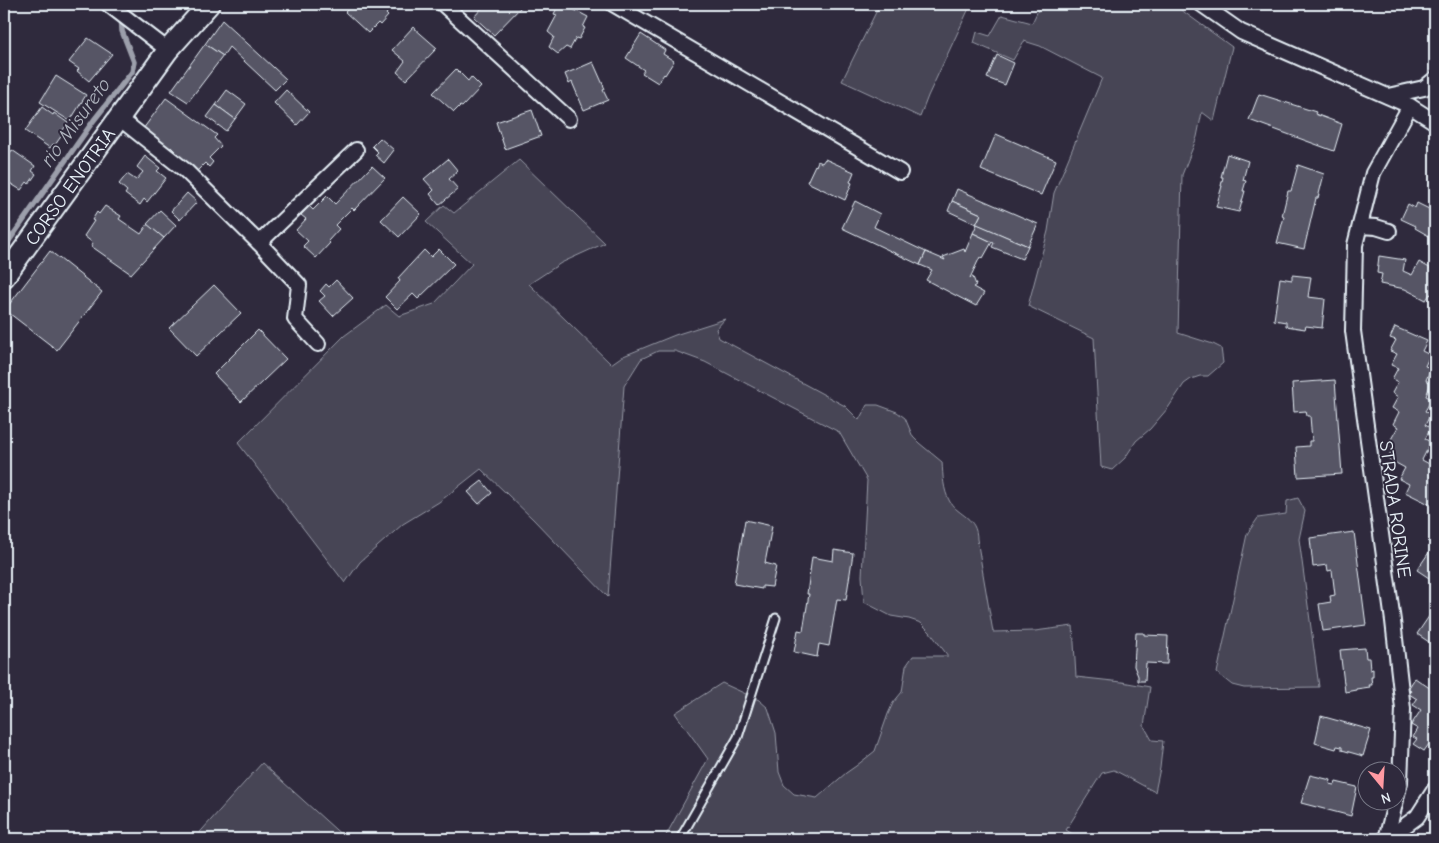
<svg xmlns="http://www.w3.org/2000/svg" width="1439" height="843" font-family="'Comic Neue',sans-serif">
<style>
.green{fill:#464455;stroke:#979aa6}
.lines{fill:none;stroke-linecap:round;stroke-linejoin:round}
.stream{stroke:#9c9fab;stroke-width:5.5}
.building{fill:#575565;stroke:#e8f1f8}
.lane-casing{stroke:#e8f1f8;stroke-width:11}
.street-casing{stroke:#e8f1f8;stroke-width:18}
.secondary-casing{stroke:#e8f1f8;stroke-width:24}
.lane{stroke:#2f2a3d;stroke-width:7}
.street{stroke:#2f2a3d;stroke-width:14}
.secondary{stroke:#2f2a3d;stroke-width:20}
.labels{text-anchor:middle;stroke-width:4;stroke-linejoin:round;paint-order:stroke}
.street-label{font-size:19px;fill:#e8f1f8;stroke:#2f2a3d}
.water-label{font-size:20px;font-style:italic;fill:#afb4be;stroke:#2f2a3d}
</style>
<rect width="100%" height="100%" fill="#2f2a3d"/>
<filter id="ink" filterUnits="userSpaceOnUse"><feTurbulence type="fractalNoise" baseFrequency=".02" numOctaves="2"/><feDisplacementMap in="SourceGraphic" scale="10" xChannelSelector="R" yChannelSelector="G"/><feConvolveMatrix kernelMatrix="1 2 1 2 8 2 1 2 1" color-interpolation-filters="sRGB"/></filter>
<g filter="url(#ink)">
<g class="green">
<polygon points="880,4 971,4 928,96 920,117 842,81"/>
<polygon points="1041,4 1173,4 1232,47 1214,121 1202,112 1197,137 1182,175 1178,333 1213,344 1221,348 1223,363 1208,376 1200,376 1191,379 1184,384 1168,408 1150,429 1136,441 1125,458 1112,470 1101,467 1094,338 1028,306 1048,231 1054,193 1102,78 1040,46 1024,41 1013,60 974,43 977,32 990,36 1002,15 1032,23"/>
<path d="M519,160L605,243L561,263L529,284L611,364L621,357L675,335L725,319L716,329L719,338L845,406L859,420L867,405H878L897,412L905,418L913,437L919,443L942,462C943,476 943,490 950,502C959,516 977,517 977,539L993,632L1035,631L1073,626L1076,677L1122,682L1150,687L1144,726L1152,740L1163,741L1160,768L1155,792L1114,770L1102,773L1066,830L1081,839H664L708,759L675,713L722,683L759,700L768,708L776,733L779,772L784,785L794,794L817,798L846,773L856,766L875,751L888,714L893,703L902,692L906,666L913,656H948L930,632L921,623L909,619L891,616L864,602L862,576L867,480L839,432L705,362L675,351H658L641,359L624,386L608,597L533,519L481,469L439,502L403,524L360,562L345,583L238,443L344,336L386,305L399,316L434,304L472,264L426,222L444,205L454,213Z"/>
<polygon points="1298,498 1305,511 1299,539 1319,687 1244,688 1232,685 1217,673 1247,534 1258,518 1286,514 1287,501"/>
<polygon points="262,763 346,839 194,839"/>
</g>
<g class="lines">
<polyline class="stream" points="4,248 94,120 132,72 134,62 122,31 121,14 123,4"/>
</g>
<g class="building">
<polygon points="353,4 395,4 386,14 388,16 380,25 378,23 368,33 345,12"/>
<polygon points="478,4 524,4 494,35 474,17 482,8"/>
<polygon points="559,4 563,4 588,17 583,27 585,28 579,39 576,38 570,49 566,47 558,54 549,47 554,37 548,32 557,15 554,14"/>
<polygon points="222,20 286,79 275,90 229,47 223,56 205,44"/>
<polygon points="413,27 437,48 406,80 397,72 405,61 392,50"/>
<polygon points="641,34 665,50 663,54 674,61 665,75 664,74 658,83 642,73 644,70 626,58"/>
<polygon points="88,38 112,54 89,81 77,71 79,69 69,62"/>
<polygon points="205,44 223,56 188,102 171,91"/>
<polygon points="997,55 1014,63 1005,85 987,78"/>
<polygon points="593,62 605,89 603,90 608,100 584,110 572,82 569,84 565,74"/>
<polygon points="456,69 468,81 471,77 481,87 462,107 460,106 454,112 433,93"/>
<polygon points="56,76 86,95 70,121 40,102"/>
<polygon points="227,90 246,104 235,119 216,105"/>
<polygon points="286,90 309,112 297,125 274,103"/>
<polygon points="1259,94 1316,112 1315,114 1342,124 1334,151 1249,120"/>
<polygon points="166,98 217,135 214,138 221,146 209,158 213,162 209,167 205,163 196,172 171,147 170,149 143,129"/>
<polygon points="216,105 235,119 226,131 207,117"/>
<polygon points="42,107 53,115 54,113 68,123 60,134 62,135 55,145 53,144 50,148 25,131"/>
<polygon points="532,110 541,136 505,149 496,122"/>
<polygon points="996,134 1056,160 1041,195 981,170"/>
<polygon points="380,138 394,150 384,163 375,155 378,152 372,146"/>
<polygon points="12,150 35,166 32,171 36,174 29,184 27,182 21,190 8,182 10,180 4,176 4,162"/>
<polygon points="1227,154 1248,161 1243,180 1246,181 1243,191 1245,191 1239,212 1216,207 1222,186 1221,186 1223,177 1221,177"/>
<polygon points="145,156 160,168 157,171 166,178 147,202 144,199 140,205 125,194 127,191 119,184 127,174 136,180 143,172 137,167"/>
<polygon points="448,159 458,171 449,179 458,189 439,205 430,194 434,190 424,179"/>
<polygon points="825,159 854,172 850,182 852,183 845,200 807,182 815,165 816,166 818,161 822,163"/>
<polygon points="1298,165 1324,174 1318,198 1316,198 1304,249 1277,243 1284,217 1282,216 1288,191 1291,191"/>
<polygon points="372,166 385,178 354,210 352,208 335,225 339,229 328,241 330,243 316,258 303,246 308,241 296,230 306,219 301,215 309,206 313,210 327,196 335,204"/>
<polygon points="957,189 1038,224 1028,246 976,224 981,214 952,201"/>
<polygon points="187,193 197,202 180,220 171,211"/>
<polygon points="403,197 421,214 399,237 381,220"/>
<polygon points="855,201 880,214 874,227 926,252 920,265 842,228"/>
<polygon points="952,201 981,214 976,224 948,211"/>
<polygon points="1417,203 1435,212 1435,236 1430,233 1429,236 1415,228 1416,226 1401,219 1408,204 1415,208"/>
<polygon points="105,206 121,216 119,219 141,234 148,224 164,238 131,274 91,246 93,243 84,236 94,221 92,220 97,212 99,214"/>
<polygon points="160,210 176,225 164,238 147,224"/>
<polygon points="977,224 1028,246 1022,259 992,247 994,243 973,233"/>
<polygon points="973,233 992,242 983,258 980,257 970,278 973,277 976,285 973,287 984,293 976,306 926,280 932,270 920,265 926,252 945,260 943,257 964,249 965,252"/>
<polygon points="439,249 454,264 418,299 413,294 397,309 385,297 400,281 398,278 424,250 431,257"/>
<polygon points="50,251 102,292 57,350 5,310"/>
<polygon points="1379,256 1405,260 1403,271 1412,275 1419,262 1435,271 1435,288 1432,295 1430,294 1426,300 1405,289 1380,284 1382,274 1377,273"/>
<polygon points="1292,275 1311,277 1308,297 1325,299 1322,328 1306,326 1305,329 1286,326 1286,322 1274,320 1280,278 1292,280"/>
<polygon points="336,280 353,298 333,316 319,301 325,296 320,291 326,284 329,287"/>
<polygon points="214,285 241,313 196,356 169,328"/>
<polygon points="1395,327 1427,341 1422,351 1430,355 1425,366 1431,368 1426,380 1431,383 1426,396 1432,399 1425,411 1431,414 1425,425 1431,428 1425,439 1431,442 1422,460 1435,467 1435,507 1405,492 1409,484 1399,479 1405,468 1387,458 1392,451 1386,448 1398,427 1393,424 1399,412 1392,408 1398,397 1392,393 1398,382 1392,379 1398,368 1391,365 1397,354 1390,351 1396,340 1390,338"/>
<polygon points="258,330 286,359 241,402 214,374"/>
<polygon points="1335,380 1342,474 1298,477 1296,447 1309,446 1309,441 1312,441 1310,416 1307,416 1306,411 1294,412 1292,383"/>
<polygon points="482,481 492,493 479,504 468,492"/>
<polygon points="745,520 772,526 765,563 776,566 772,587 762,586 762,589 734,584"/>
<polygon points="1354,532 1366,625 1323,631 1319,604 1331,602 1330,596 1335,595 1332,570 1328,571 1327,565 1313,567 1310,538"/>
<polygon points="1434,545 1435,546 1435,582 1417,570"/>
<polygon points="834,550 853,553 846,600 837,599 829,646 819,644 817,657 794,652 798,630 803,631 809,594 807,594 812,557 833,561"/>
<polygon points="1434,609 1435,610 1435,646 1417,634"/>
<polygon points="1136,633 1144,633 1144,635 1168,636 1167,664 1146,663 1145,681 1138,681 1138,676 1134,666"/>
<polygon points="1365,648 1366,658 1369,658 1370,670 1373,669 1373,677 1371,677 1372,685 1369,685 1370,687 1356,689 1356,690 1345,692 1340,650"/>
<polygon points="1415,678 1431,689 1433,685 1435,686 1435,738 1431,745 1429,744 1424,751 1413,744 1417,739 1413,737 1418,729 1411,725 1421,710 1413,705 1417,699 1409,694 1411,691 1408,689"/>
<polygon points="1321,716 1371,730 1363,756 1342,750 1342,747 1337,746 1336,749 1315,743"/>
<polygon points="1310,775 1331,780 1330,784 1335,785 1336,782 1357,787 1351,816 1301,803"/>
</g>
<g class="lines">
<g class="lane-casing">
<polyline id="lane" points="680,839 738,737 776,618"/>
</g>
<g class="street-casing">
<g id="street">
<polyline points="108,4 168,50"/>
<polyline points="443,4 569,119"/>
<polyline points="613,4 900,172"/>
<polyline points="1201,4 1241,32 1410,106 1435,122"/>
<polyline points="1388,96 1424,88 1435,79"/>
<polyline points="119,118 186,171 259,243 299,285 295,319 318,344"/>
<polyline points="1360,226 1376,227 1389,231"/>
<polyline points="259,243 356,150"/>
<polyline points="1396,798 1400,782 1403,709 1393,621 1353,331 1355,245 1373,173 1410,106"/>
<polyline points="1386,839 1396,800"/>
<polyline points="1387,839 1417,817 1435,789"/>
</g>
</g>
<g class="secondary-casing">
<g id="secondary">
<path id="s1" d="M4,277L168,50L209,4"/>
</g>
</g>
<use href="#lane" class="lane"/>
<use href="#street" class="street"/>
<use href="#secondary" class="secondary"/>
</g>
</g>
<g class="labels">
<g class="street-label">
<text dy="7" stroke="none"><textPath href="#s1" startOffset="112">CORSO ENOTRIA</textPath></text>
<text transform="translate(1396 509) rotate(82)" y="7">STRADA RORINE</text>
</g>
<g class="water-label">
<text transform="translate(75 122) rotate(-54)" y="7">rio Misureto</text>
</g>
</g>
<rect width="1439" height="843" fill="none" stroke="#2f2a3d" stroke-width="20"/>
<rect x="10" y="10" width="1419" height="823" fill="none" stroke="#e8f1f8" stroke-width="2" filter="url(#ink)"/>
<g transform="translate(1382 786) rotate(162)"><circle r="24" fill="#2f2a3d" stroke="#797a88"/>
<path d="M0-4L9 19L0 12L-9 19Z" fill="#ff9aa2"/>
<text y="-8" font-size="14" font-weight="bold" text-anchor="middle" fill="#e8f1f8">N</text>
</g>
</svg>
